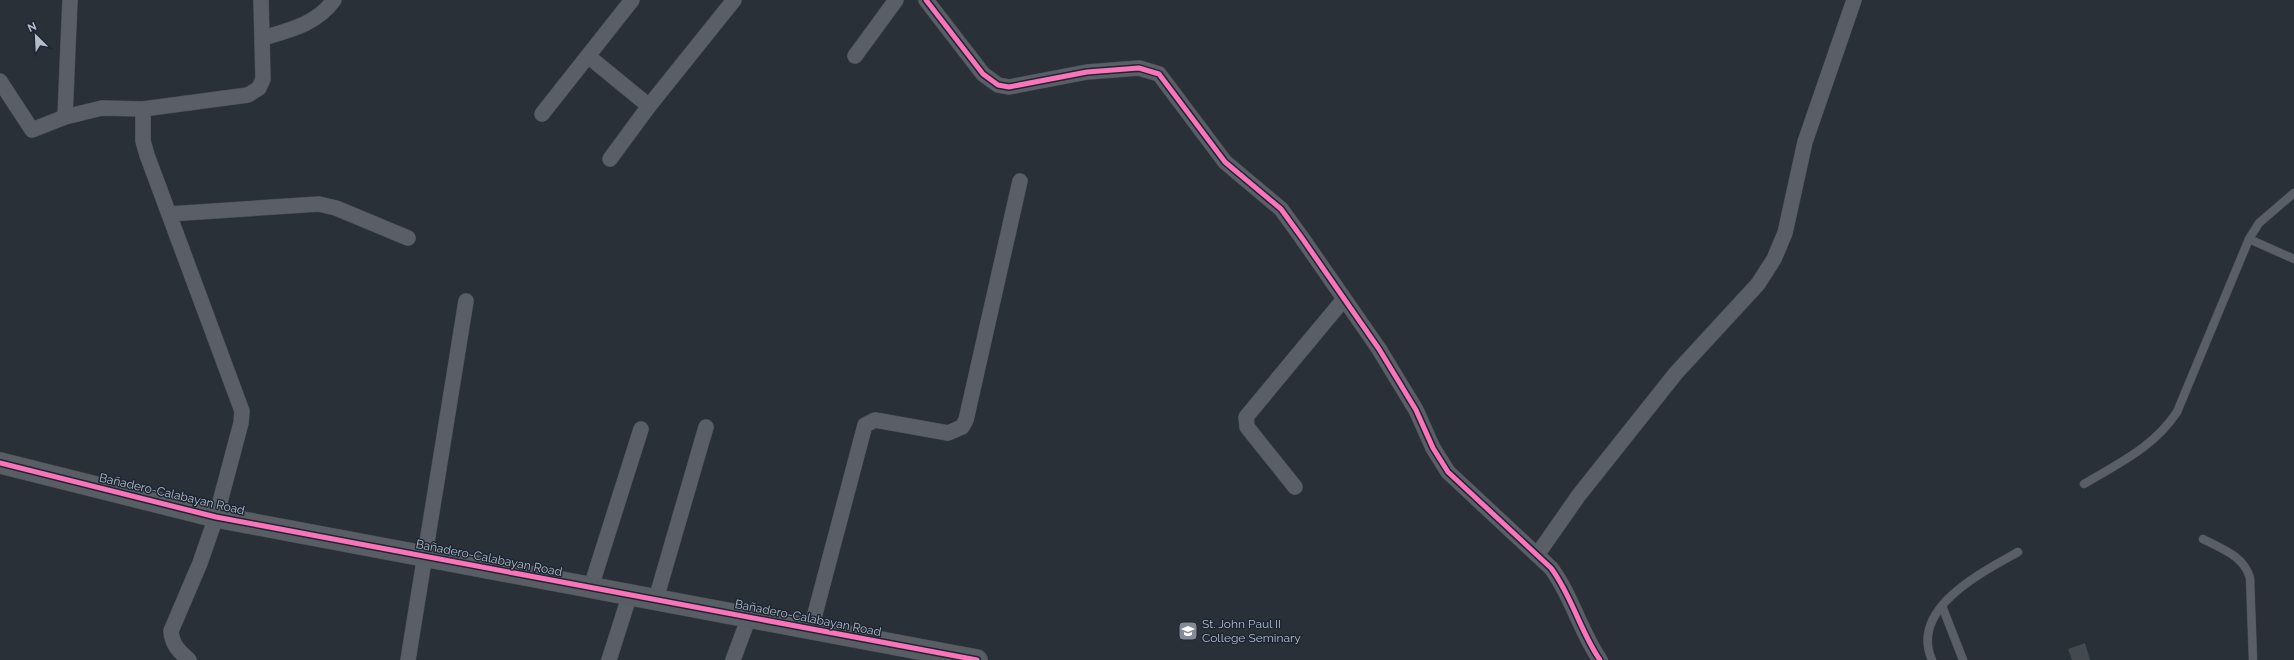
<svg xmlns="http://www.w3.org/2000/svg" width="2294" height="660" font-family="Raleway,sans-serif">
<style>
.building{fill:#444950}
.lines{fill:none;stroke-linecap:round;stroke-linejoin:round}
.lane-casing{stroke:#484c53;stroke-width:9}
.street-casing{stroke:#484c53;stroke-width:16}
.secondary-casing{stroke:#484c53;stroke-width:22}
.lane{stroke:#5a5e66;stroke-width:8}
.street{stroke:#5a5e66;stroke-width:15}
.secondary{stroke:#595d64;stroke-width:21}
.cycleway-casing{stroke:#1d2633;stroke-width:8}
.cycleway{stroke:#fb73b8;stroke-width:5}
.labels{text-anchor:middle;stroke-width:3;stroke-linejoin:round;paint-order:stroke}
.street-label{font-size:12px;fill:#b4bcc9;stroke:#1d2633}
.poi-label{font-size:12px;fill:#b4bcc9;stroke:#1d2633;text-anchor:start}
</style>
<rect width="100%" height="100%" fill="#2a3038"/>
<polygon class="building" points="2085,643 2090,660 2072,660 2068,649"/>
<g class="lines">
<g class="lane-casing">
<g id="lane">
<polyline points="2249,239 2294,259"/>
<path d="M2084,484C2119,463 2154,447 2177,412L2249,239L2259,223L2294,193"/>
<path d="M2203,539C2222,549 2244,556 2250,578L2253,660"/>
<polyline points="1942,606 1963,660"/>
<path d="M1932,660C1909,608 1983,572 2018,552"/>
</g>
</g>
<g class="street-casing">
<g id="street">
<path d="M926,0L983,74L998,85L1009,87L1087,72L1139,68L1159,74L1225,162L1281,209L1302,238L1379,349L1416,410L1433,448L1448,472L1551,568C1572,596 1580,631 1600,660"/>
<path d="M263,38C290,30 317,24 334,0"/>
<polyline points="588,56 649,106 734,0"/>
<polyline points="855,56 896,0"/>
<polyline points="0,81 32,130 65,117 102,108 143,109 248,95 259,88 263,79 261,0"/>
<path d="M143,109V141L147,155L242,411L241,423L216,517L200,563L171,631C172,645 179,651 189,660"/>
<polyline points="542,114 632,0"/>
<polyline points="65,117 70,0"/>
<polyline points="610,159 649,106"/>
<polyline points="169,214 319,204 336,208 408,238"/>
<polyline points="1295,487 1247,427 1246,417 1344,299"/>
<polyline points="1537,555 1579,495 1676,373 1758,284 1774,259 1785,233 1805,142 1854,0"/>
<polyline points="591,587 641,429"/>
<polyline points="656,599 706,427"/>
<polyline points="811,629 865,425 875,420 948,433 962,427 966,420 1020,181"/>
<polyline points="408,660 466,301"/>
<polyline points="609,660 630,594"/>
<polyline points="733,660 749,617"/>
</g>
</g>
<g class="secondary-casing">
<polyline id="secondary" points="0,463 216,517 977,660"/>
</g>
<use href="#lane" class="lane"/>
<use href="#street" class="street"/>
<use href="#secondary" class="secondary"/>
<g class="cycleway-casing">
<g id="cycleway">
<path d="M926,0L983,74L998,85L1009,87L1087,72L1139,68L1159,74L1225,162L1281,209L1302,238L1379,349L1416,410L1433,448L1448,472L1551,568C1572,596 1580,631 1600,660"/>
<polyline points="0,463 216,517 977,660"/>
</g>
</g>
<use href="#cycleway" class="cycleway"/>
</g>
<defs>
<g id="university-square" transform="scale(1)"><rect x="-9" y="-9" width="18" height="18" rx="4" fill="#848b96" stroke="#1d2633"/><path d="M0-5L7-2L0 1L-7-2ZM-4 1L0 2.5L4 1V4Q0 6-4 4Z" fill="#fff"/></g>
</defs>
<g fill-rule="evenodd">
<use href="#university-square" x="1188" y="631"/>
</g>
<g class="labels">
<g class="street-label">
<text transform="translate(172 494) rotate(13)" y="4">Bañadero-Calabayan Road</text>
<text transform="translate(489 558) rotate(11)" y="4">Bañadero-Calabayan Road</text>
<text transform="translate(808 618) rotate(11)" y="4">Bañadero-Calabayan Road</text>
</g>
<g class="poi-label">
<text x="1202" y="628">St. John Paul II<tspan x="1202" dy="14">College Seminary</tspan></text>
</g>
</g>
<g transform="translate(36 36) rotate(336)" stroke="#1d2633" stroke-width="3" paint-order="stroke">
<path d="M0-3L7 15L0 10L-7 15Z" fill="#b4bcc9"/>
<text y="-6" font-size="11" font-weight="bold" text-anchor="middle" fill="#b4bcc9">N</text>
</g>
</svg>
